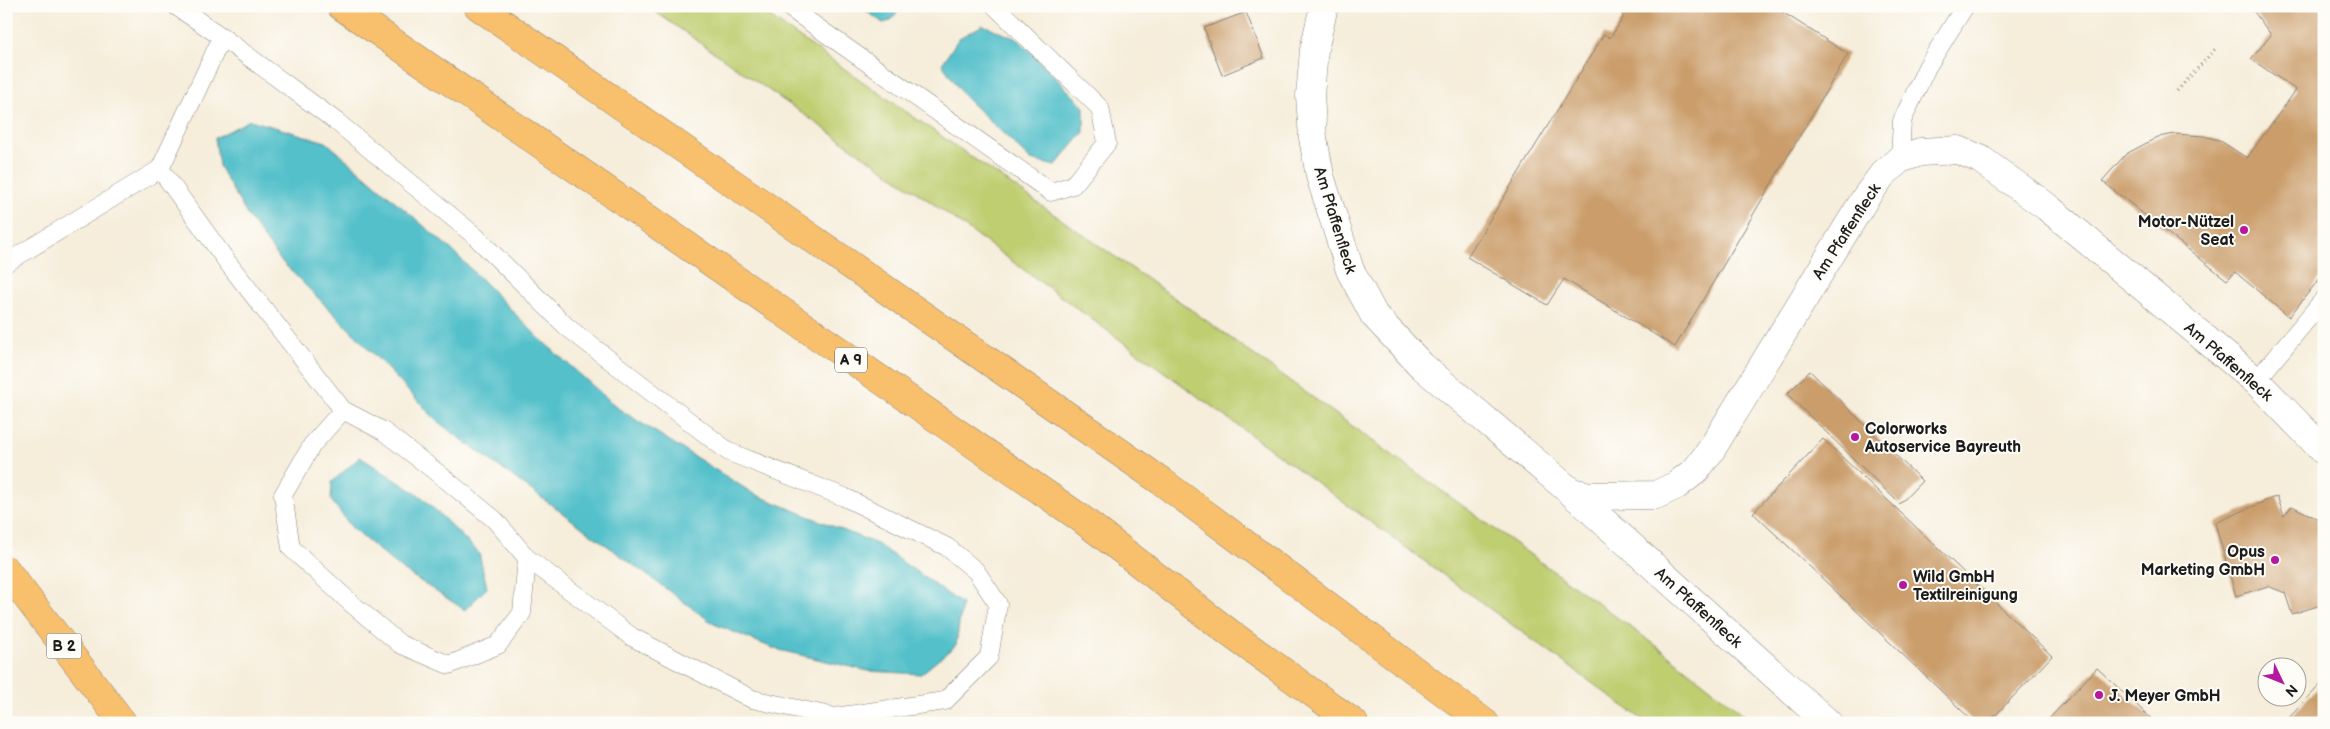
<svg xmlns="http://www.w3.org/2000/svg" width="2330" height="729" font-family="'Balsamiq Sans',sans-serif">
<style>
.green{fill:#bfce71;stroke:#6e7546}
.water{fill:#52c0ca;stroke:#376e73}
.building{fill:#ca9d6a}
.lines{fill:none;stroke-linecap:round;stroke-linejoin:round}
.lane-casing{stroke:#89847b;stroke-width:19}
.street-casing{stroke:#89847b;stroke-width:29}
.primary-casing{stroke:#89847b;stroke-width:29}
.highway-casing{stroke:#89847b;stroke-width:29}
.path{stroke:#89847b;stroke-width:3;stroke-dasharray:1 4;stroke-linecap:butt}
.lane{stroke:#fff;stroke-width:18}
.street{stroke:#fff;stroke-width:28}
.primary{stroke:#f8bf6c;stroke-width:28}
.highway{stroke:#f8bf6c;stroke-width:28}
.poi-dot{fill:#b5179e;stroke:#fdfcf7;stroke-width:2}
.labels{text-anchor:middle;stroke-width:4;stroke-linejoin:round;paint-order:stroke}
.shield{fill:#fdfcf7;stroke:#605f5e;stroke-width:1}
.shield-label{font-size:15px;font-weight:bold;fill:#1c1c1c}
.street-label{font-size:16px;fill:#1c1c1c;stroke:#fdfcf7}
.poi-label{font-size:16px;font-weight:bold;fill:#1c1c1c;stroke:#fdfcf7;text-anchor:start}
</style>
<rect width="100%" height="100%" fill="#fdfcf7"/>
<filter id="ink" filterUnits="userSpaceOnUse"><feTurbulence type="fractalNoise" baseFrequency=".02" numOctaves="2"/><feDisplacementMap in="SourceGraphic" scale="10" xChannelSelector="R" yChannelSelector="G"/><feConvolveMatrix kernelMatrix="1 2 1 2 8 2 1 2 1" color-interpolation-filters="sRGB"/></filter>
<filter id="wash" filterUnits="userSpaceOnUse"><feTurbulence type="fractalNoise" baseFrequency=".0096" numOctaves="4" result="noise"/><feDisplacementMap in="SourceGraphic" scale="20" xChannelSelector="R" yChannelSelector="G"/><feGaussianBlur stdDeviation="1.12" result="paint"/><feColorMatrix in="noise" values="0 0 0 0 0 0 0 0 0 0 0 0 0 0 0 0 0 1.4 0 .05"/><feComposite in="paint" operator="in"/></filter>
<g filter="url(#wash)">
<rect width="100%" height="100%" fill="#f6edda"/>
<polygon class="green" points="647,6 754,6 1186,306 1658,647 1755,723 1647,723 932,203"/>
<g class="water">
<polygon points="859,6 903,6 890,21 883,23"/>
<polygon points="983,25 1019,40 1084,107 1084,132 1055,166 1031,160 964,96 942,64 959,38"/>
<polygon points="250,120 326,142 453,251 539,338 619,409 754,494 877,544 962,604 956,645 921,674 868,671 775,649 714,624 438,422 360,340 281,261 247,215 219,166 215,138"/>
<polygon points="360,457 422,497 479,553 487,588 465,610 400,568 352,528 331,500 332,482"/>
</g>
<g id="blocks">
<g class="building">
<polygon points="1621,6 1773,6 1848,54 1675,347 1564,279 1547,305 1467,257 1604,34 1610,38 1623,18"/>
<polygon points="2250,6 2324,6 2324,273 2289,317 2235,272 2227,280 2102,181 2126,154 2158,137 2175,134 2204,136 2219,140 2247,158 2296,90 2251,59 2271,35"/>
<polygon points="1246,12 1264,58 1222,75 1204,28"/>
<polygon points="1810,371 1922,481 1900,504 1787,394"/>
<polygon points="1823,439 2052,656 1988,723 1975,723 1753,513"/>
<polygon points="2277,496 2284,516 2292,506 2324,522 2319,534 2324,532 2324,604 2292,614 2285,593 2268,586 2236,596 2215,523"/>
<polygon points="2097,668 2156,723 2045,723"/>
<polygon points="2324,681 2324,723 2284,723"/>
</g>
</g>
</g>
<g filter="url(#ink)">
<use href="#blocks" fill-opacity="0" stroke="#89847b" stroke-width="1"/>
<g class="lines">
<g class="lane-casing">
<g id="lane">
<polyline points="176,6 222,37 337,122 475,236 567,327 729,452 844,497 947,547 976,571 998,604 989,657 945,701 835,717 752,699 632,637 527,558"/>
<polyline points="787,6 1051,192 1073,185 1107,143 1100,108 995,6"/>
<polyline points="1900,159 1902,121 1927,67 1965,6"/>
<polyline points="160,169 228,263 343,410 383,431 444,478 495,520 527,558 522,613 498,645 449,665 400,644 352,604 291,548 283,495 312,445 343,410"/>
<polyline points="6,263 160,169 222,37"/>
<polyline points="2256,381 2324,299"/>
</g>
</g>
<g class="street-casing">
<g id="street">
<polyline points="1324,6 1314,50 1310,96 1313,138 1320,176 1350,270 1374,315 1422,366 1571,492 1590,496 1656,495 1677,485 1696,470 1711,450 1866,197 1883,174 1900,159 1920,152 1958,150 1980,159 2047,207 2256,381 2324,451"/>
<polyline points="1571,492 1828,723"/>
</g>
</g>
<g class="primary-casing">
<polyline id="primary" points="6,570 123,723"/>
</g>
<g class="highway-casing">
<g id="highway">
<polyline points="341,6 1079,517 1231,634 1354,723"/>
<polyline points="478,6 1161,481 1485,723"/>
</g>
</g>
<polyline class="path" points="2177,91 2217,47"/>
<use href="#lane" class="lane"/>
<use href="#street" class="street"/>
<use href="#primary" class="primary"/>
<use href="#highway" class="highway"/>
</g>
</g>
<g class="poi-dot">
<circle cx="2244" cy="230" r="5"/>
<circle cx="1855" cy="437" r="5"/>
<circle cx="2275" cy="560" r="5"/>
<circle cx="1903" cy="585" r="5"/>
<circle cx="2099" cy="695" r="5"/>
</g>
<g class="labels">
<g class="shield">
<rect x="835" y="347.5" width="32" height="25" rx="4"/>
<rect x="46.5" y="633.5" width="35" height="25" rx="4"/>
</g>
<g class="shield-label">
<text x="851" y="365">A 9</text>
<text x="64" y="651">B 2</text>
</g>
<g class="street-label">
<text transform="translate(1336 220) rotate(73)" y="6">Am Pfaffenfleck</text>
<text transform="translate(1846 231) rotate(-57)" y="6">Am Pfaffenfleck</text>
<text transform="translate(2229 361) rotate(41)" y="6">Am Pfaffenfleck</text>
<text transform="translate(1699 607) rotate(42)" y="6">Am Pfaffenfleck</text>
</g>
<g class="poi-label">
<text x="2234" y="227" text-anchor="end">Motor-Nützel<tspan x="2234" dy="18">Seat</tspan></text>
<text x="1865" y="434">Colorworks<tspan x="1865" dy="18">Autoservice Bayreuth</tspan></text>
<text x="2265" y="557" text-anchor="end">Opus<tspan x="2265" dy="18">Marketing GmbH</tspan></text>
<text x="1913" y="582">Wild GmbH<tspan x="1913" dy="18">Textilreinigung</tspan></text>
<text x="2109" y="701">J. Meyer GmbH</text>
</g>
</g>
<rect width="2330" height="729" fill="none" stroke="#fdfcf7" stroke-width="25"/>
<g transform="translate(2282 682) rotate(133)"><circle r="24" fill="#fdfcf7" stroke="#a3a29f"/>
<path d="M0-4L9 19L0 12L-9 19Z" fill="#b5179e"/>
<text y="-8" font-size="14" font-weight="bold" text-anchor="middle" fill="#1c1c1c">N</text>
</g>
</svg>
